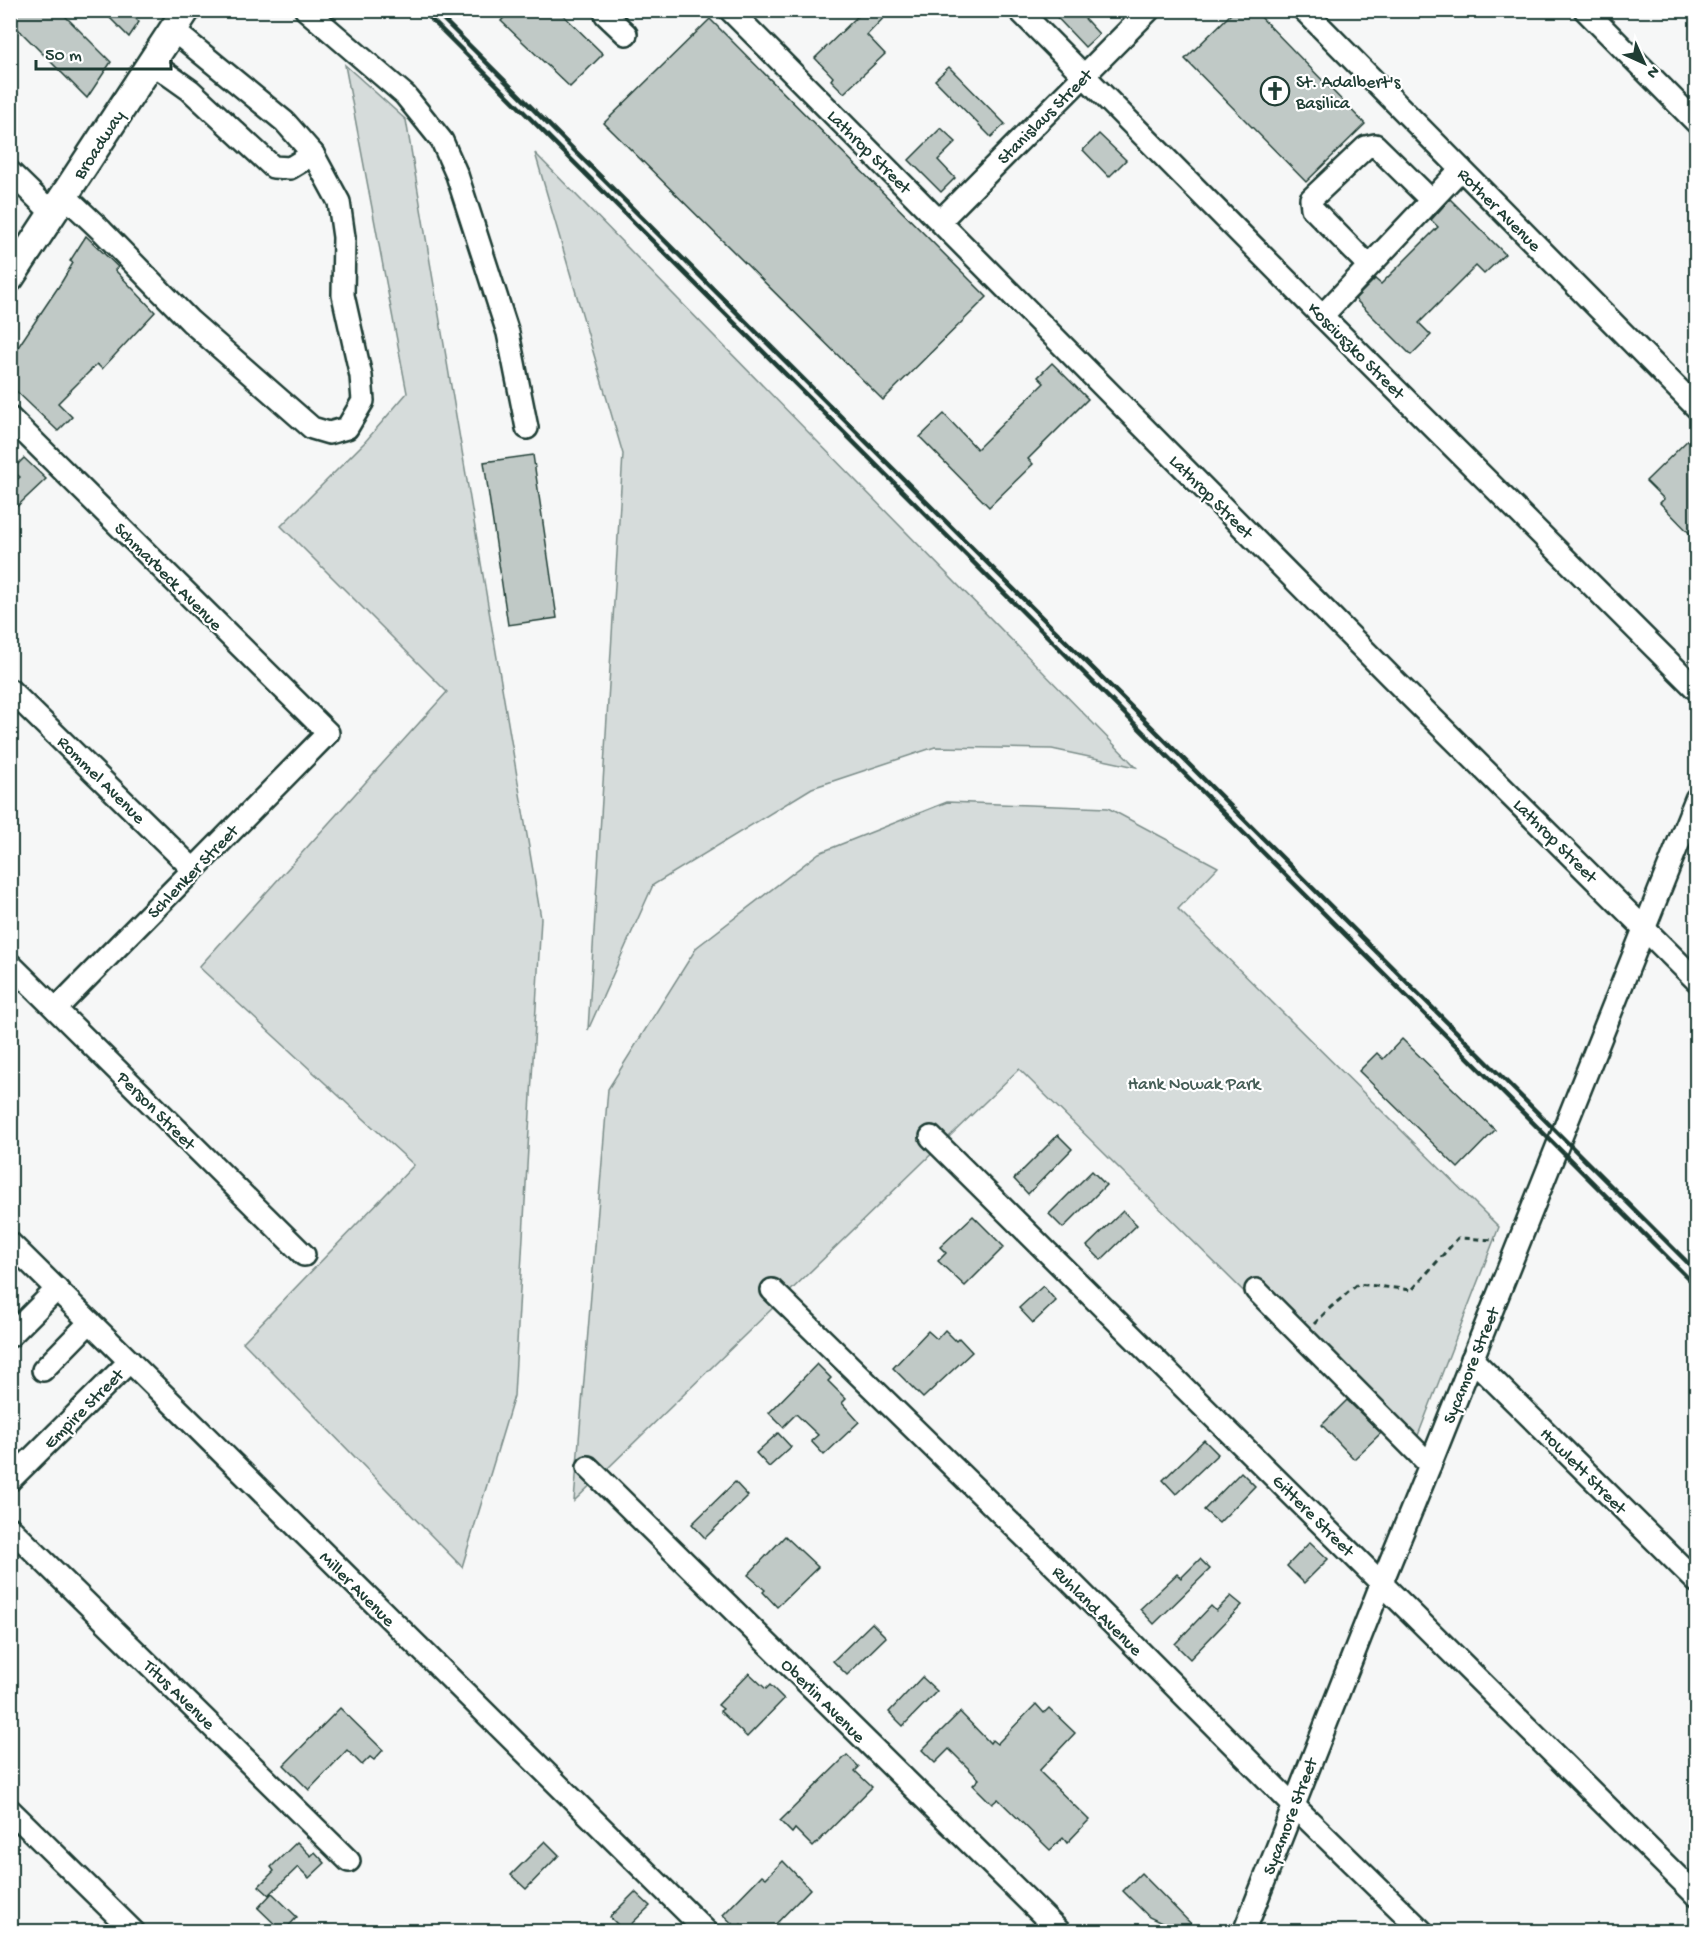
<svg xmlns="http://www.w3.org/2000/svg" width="1707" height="1942" font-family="'Gochi Hand',sans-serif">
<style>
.green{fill:#d6dcdb;stroke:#7a8c88;stroke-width:1.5}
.building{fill:#c0c9c6;stroke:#1f3d34;stroke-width:1.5}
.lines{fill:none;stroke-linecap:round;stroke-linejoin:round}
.minor-casing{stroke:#1f3d34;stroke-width:26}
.major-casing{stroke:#1f3d34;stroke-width:32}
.path{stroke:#1f3d34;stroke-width:3;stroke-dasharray:6 4.5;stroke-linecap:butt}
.minor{stroke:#fff;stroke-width:21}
.major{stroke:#fff;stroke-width:27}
.rail{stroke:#1f3d34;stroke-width:4.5}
.labels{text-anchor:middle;stroke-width:4.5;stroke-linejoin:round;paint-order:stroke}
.poi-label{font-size:18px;fill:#1f3d34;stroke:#fff;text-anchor:start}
.street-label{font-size:18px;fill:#1f3d34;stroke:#fff}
.park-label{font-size:18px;fill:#445d55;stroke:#fff}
</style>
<rect width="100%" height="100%" fill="#f6f7f7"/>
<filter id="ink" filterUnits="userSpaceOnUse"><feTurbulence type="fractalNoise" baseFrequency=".0167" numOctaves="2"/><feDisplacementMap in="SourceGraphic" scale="12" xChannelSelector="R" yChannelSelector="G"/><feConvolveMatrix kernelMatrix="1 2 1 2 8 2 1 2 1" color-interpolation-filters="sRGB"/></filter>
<g filter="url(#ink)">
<g class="green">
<polygon points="345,65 406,120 541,918 514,1396 462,1567 243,1342 414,1165 199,967 447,692 281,526 364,443 407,393"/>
<polygon points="535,153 1136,767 1052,749 935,747 812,788 653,885 588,1030 623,454"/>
<polygon points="947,802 1108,808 1218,867 1178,909 1499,1227 1410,1456 1019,1069 574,1501 608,1089 697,947 819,853"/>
</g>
<g class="building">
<polygon points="10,10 59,10 111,62 87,98 10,21"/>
<polygon points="102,10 128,10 139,22 129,37"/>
<polygon points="511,10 558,10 603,54 570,87 501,21"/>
<polygon points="864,10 891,10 867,35 885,54 844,93 831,80 833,77 815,58"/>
<polygon points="1050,10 1077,10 1099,34 1085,47"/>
<polygon points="1235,10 1254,10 1365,124 1306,182 1185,59"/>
<polygon points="710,19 987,297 883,400 604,123"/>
<polygon points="949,67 1005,124 991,137 935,80"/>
<polygon points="941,128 956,142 938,160 955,178 941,192 909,160"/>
<polygon points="1099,134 1126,160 1109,177 1083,150"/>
<polygon points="1450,199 1505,254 1484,274 1476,266 1419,323 1431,335 1411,355 1355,299 1375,279 1381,284 1438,227 1431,220"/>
<polygon points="86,236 118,267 115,270 155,312 102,369 97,364 58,403 72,417 58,431 10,385 10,359 61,283 73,263 70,261"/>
<polygon points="1052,363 1088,399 1028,459 1033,464 989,507 920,437 944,414 977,449 1044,383 1038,377"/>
<polygon points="1696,432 1696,540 1660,503 1664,499 1646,481"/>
<polygon points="533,455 557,618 508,625 484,462"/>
<polygon points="24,458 46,479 10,513 10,486 20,477 12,470"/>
<polygon points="1402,1039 1495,1130 1458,1168 1359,1071 1377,1053 1383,1059"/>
<polygon points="1058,1135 1072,1149 1028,1194 1014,1179"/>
<polygon points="1092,1171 1106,1185 1063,1228 1049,1214"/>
<polygon points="1123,1211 1137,1225 1101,1260 1087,1246"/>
<polygon points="973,1216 1004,1247 965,1286 938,1261 946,1253 940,1247"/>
<polygon points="1043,1286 1056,1301 1033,1323 1019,1308"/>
<polygon points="945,1330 956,1341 959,1338 972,1352 923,1398 893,1368 928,1331 937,1339"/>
<polygon points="817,1364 831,1378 828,1381 846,1399 842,1403 859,1422 824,1455 811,1441 818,1435 796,1414 783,1427 769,1413"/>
<polygon points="1347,1400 1381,1433 1354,1459 1322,1425"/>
<polygon points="778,1433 791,1447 769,1467 756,1453"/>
<polygon points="1204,1440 1218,1454 1176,1494 1163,1480"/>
<polygon points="1241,1472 1255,1486 1219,1523 1204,1510"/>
<polygon points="735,1482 748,1496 705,1538 692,1524"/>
<polygon points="785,1536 818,1567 777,1607 763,1592 765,1590 748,1575"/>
<polygon points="1310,1542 1328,1559 1304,1583 1287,1566"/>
<polygon points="1200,1559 1210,1569 1154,1624 1140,1609 1177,1574 1181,1578"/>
<polygon points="1231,1596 1242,1605 1190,1659 1175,1644 1211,1606 1216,1611"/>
<polygon points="872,1623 886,1637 847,1675 833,1661"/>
<polygon points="749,1673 766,1689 770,1685 784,1699 747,1737 720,1711 723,1709 718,1705"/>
<polygon points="922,1677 937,1691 903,1726 889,1712"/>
<polygon points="1036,1704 1044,1713 1049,1708 1075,1733 1039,1771 1089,1820 1067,1843 1063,1838 1050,1850 998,1799 992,1804 973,1785 979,1779 949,1749 935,1763 922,1750 960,1712 990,1743 992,1740 997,1744"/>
<polygon points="340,1708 383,1750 374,1760 370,1757 362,1765 347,1750 309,1790 284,1765"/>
<polygon points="847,1755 859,1767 855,1771 872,1787 813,1847 795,1829 792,1833 780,1821"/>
<polygon points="545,1841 559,1855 526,1889 511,1875"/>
<polygon points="297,1842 311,1856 315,1852 325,1863 309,1878 298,1867 269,1895 259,1886 274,1871 271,1867"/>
<polygon points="783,1861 810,1889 768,1932 748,1932 741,1924 737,1928 723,1915 762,1875 766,1878"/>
<polygon points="1141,1873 1199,1932 1172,1932 1164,1924 1149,1917 1123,1891"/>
<polygon points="635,1892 650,1906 624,1931 610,1917"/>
<polygon points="272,1893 297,1917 283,1932 258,1908"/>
</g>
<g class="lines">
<g class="minor-casing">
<g id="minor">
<polyline points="306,10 405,95 442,141 457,175 508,333 527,428"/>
<polyline points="606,10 606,15 626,34"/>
<polyline points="730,10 1391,677 1696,980"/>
<polyline points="1019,10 1322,316 1696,689"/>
<polyline points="1304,10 1696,407"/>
<polyline points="1585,10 1696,122"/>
<polyline points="152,63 190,90 273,167 290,168 313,154"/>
<polyline points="10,172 53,214"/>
<polyline points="65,196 102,231 190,321 312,428 329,433 347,428 363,401 361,376 343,295 344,237 339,202 313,154 285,122 173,30"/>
<polyline points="940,221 1149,10"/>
<polyline points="1368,265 1312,208 1311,199 1366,147 1375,145 1431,200"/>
<polyline points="1322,316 1461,169"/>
<polyline points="10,418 328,733 56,1009"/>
<polyline points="10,690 193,869"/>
<polyline points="10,964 304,1255"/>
<polyline points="931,1137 1696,1895"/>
<polyline points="10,1243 707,1932"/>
<polyline points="772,1290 1070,1581 1293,1805 1423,1932"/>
<polyline points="1256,1290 1430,1465"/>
<polyline points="10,1336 57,1289"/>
<polyline points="1472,1359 1696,1581"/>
<polyline points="43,1370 90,1322"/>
<polyline points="588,1467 1060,1932"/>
<polyline points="10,1480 130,1361"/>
<polyline points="10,1528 349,1861"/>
<polyline points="10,1810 134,1932"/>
<polyline points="1244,1932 1382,1582 1430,1465 1696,799"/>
</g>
</g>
<g class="major-casing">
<polyline id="major" points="10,278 186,10"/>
</g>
<polyline class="path" points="1314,1324 1331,1307 1358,1284 1412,1290 1458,1238 1496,1240"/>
<use href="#minor" class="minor"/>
<use href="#major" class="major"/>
<g class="rail">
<polyline points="422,10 1696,1286"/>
<polyline points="440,16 1696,1271"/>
</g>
</g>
</g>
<defs>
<g id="church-ring" transform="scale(1.5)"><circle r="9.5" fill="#fff" stroke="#1f3d34" stroke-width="1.5"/><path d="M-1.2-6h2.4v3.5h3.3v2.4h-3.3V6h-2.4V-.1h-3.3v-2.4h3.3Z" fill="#1f3d34"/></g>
</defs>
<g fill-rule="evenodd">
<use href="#church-ring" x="1275" y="91"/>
</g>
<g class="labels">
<g class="poi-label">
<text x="1296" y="87">St. Adalbert's<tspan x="1296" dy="21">Basilica</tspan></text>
</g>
<g class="street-label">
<text transform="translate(1044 116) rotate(-45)" y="6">Stanislaus Street</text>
<text transform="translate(98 144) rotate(-57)" y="6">Broadway</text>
<text transform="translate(870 151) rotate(45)" y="6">Lathrop Street</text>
<text transform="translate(1500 209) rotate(45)" y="6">Rother Avenue</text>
<text transform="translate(1357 350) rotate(45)" y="6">Kosciuszko Street</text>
<text transform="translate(1212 496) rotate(45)" y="6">Lathrop Street</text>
<text transform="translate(169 576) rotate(45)" y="6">Schmarbeck Avenue</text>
<text transform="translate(102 779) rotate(45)" y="6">Rommel Avenue</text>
<text transform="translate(1556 840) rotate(45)" y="6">Lathrop Street</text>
<text transform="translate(192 871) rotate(-46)" y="6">Schlenker Street</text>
<text transform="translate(157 1110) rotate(45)" y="6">Person Street</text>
<text transform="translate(1470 1365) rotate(-68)" y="6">Sycamore Street</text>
<text transform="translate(83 1408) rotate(-45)" y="6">Empire Street</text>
<text transform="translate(1584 1470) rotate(45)" y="6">Howlett Street</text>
<text transform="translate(1314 1515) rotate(45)" y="6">Gittere Street</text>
<text transform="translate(358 1588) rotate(45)" y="6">Miller Avenue</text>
<text transform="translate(1098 1610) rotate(45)" y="6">Ruhland Avenue</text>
<text transform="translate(180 1694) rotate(44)" y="6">Titus Avenue</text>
<text transform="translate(824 1700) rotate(45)" y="6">Oberlin Avenue</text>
<text transform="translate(1289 1816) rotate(-69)" y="6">Sycamore Street</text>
</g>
<g class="park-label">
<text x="1194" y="1089">Hank Nowak Park</text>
</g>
</g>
<rect width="1707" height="1942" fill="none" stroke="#fff" stroke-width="36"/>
<rect x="18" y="18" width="1671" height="1906" fill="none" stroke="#1f3d34" stroke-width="2" filter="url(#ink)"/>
<g transform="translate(1644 63) rotate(135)" stroke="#ffffff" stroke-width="4.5" paint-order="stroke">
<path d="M0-4.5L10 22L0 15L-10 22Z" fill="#1f3d34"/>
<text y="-9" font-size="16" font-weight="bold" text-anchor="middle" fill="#1f3d34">N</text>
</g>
<path d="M36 60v9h135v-9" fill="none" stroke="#1f3d34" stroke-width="3"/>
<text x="45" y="60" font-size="18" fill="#1f3d34" stroke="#ffffff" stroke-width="4.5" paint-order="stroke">50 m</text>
</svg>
